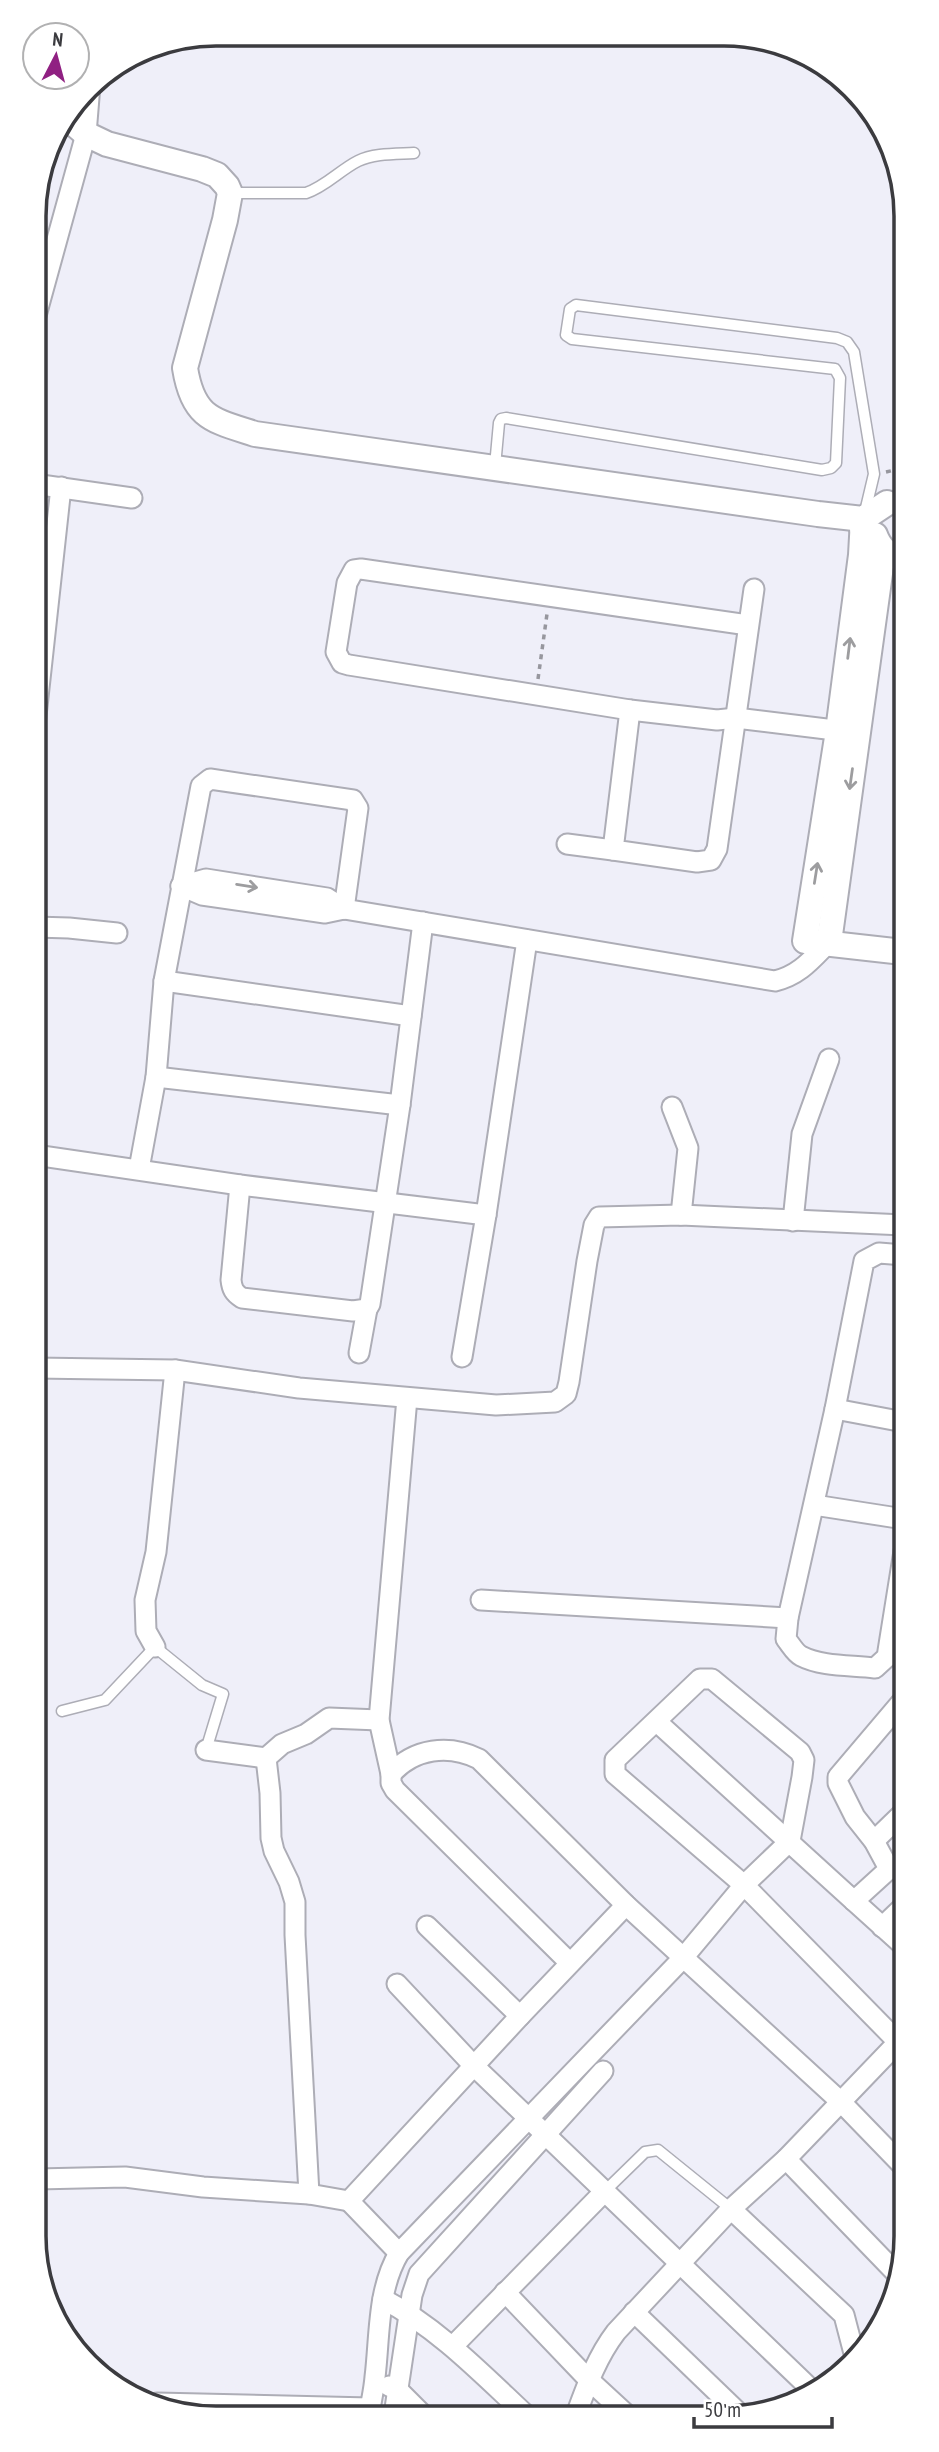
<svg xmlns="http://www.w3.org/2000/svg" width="939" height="2452" font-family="'PT Sans Narrow',sans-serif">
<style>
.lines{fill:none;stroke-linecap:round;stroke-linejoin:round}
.service-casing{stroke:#adadb6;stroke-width:13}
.minor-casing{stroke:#adadb6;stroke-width:23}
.tertiary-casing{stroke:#adadb6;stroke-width:28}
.path{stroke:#97979e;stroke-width:3.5;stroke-dasharray:5 5;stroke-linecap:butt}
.service{stroke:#fff;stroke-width:10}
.minor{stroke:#fff;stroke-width:19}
.tertiary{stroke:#fff;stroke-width:24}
.oneway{stroke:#9d9d9f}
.rim{fill:none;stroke:#3b3b3f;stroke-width:3.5}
</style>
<rect width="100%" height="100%" fill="#efeff9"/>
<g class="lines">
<g class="service-casing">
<g id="service">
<path d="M231,193H306C325,187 340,170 358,161C374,153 396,154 414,153"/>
<polyline points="495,466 499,423 501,419 506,418 822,470 831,468 836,463 840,378 835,369 572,339 566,335 570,309 576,305 837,338 847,342 854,352 874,474 865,512"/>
<polyline points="62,1711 105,1700 155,1647 202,1685 223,1694 206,1750"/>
<polyline points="604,2192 645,2152 658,2150 731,2209"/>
</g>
</g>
<g class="minor-casing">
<g id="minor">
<polyline points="34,323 86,134 90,85"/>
<polyline points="34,484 132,498"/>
<polyline points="748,625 361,569 354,570 347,583 336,652 342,663 349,665 630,710 717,720 736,718 851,732"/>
<polyline points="630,710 613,850 697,862 711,860 717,849 754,589"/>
<polyline points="34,734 61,487"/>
<polyline points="567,844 613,850"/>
<path d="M181,886L202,895L325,913L344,909L775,981C800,975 812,959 829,942"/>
<polyline points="181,886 206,879 327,898 344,909"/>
<polyline points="35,927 69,928 117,933"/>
<polyline points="164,981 411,1016"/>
<polyline points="156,1077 400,1105"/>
<polyline points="672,1107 688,1148 681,1215"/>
<polyline points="35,1155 240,1185 486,1215"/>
<polyline points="139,1169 156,1077 164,981 201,786 210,779 353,800 358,808 344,909"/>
<path d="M240,1185L231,1280C232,1289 234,1293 242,1298L353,1311L367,1309L370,1304L400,1105L423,922"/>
<polyline points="793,1221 802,1134 829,1059"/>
<path d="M904,1255L879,1253L864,1261L835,1409L788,1618L786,1639C791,1645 795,1653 801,1656C822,1667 852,1665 875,1668L887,1657L904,1551"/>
<polyline points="359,1353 367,1309"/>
<polyline points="462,1357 486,1215 527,940"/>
<polyline points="35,1368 175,1370 299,1388 496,1405 555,1402 566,1394 569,1382 587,1261 594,1225 599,1217 681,1215 904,1225"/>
<path d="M407,1398L379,1720L391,1774C414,1748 449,1744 479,1759L626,1905L841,2102L905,2168"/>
<polyline points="835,1409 904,1422"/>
<polyline points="814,1505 904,1519"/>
<polyline points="481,1600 788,1618"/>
<polyline points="155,1647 146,1631 145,1600 156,1552 175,1370"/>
<polyline points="905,1698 838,1777 838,1783 855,1817 874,1841 888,1867 887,1871 854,1901 905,1947"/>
<polyline points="657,1722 854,1901"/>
<polyline points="206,1750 266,1758"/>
<polyline points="391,1774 391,1783 395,1790 570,1963"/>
<polyline points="874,1841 905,1811"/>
<polyline points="427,1926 520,2016"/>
<polyline points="882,1927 905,1905"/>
<polyline points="397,1984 474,2066 816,2394"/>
<polyline points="786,2159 899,2276"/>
<polyline points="37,2179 125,2177 203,2187 309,2194 349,2201"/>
<polyline points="309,2194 295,1935 295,1902 289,1882 274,1851 271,1838 270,1793 266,1758 282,1744 306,1734 329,1718 379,1720"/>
<polyline points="731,2209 844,2315 856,2361"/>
<polyline points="399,2253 349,2201 520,2016 626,1905"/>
<polyline points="505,2292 589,2380 627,2415"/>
<path d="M383,2299C438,2328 481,2373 526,2415"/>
<polyline points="634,2312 741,2415"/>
<polyline points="453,2346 604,2192"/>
<polyline points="389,2386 398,2390 423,2415"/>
<polyline points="157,2403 370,2408"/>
<path d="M369,2415C371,2402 374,2390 375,2377C380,2336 377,2290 399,2253L683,1958L744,1885L790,1841L802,1777L804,1760L800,1752L712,1679H700L615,1760V1774L744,1885L905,2049"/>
<polyline points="394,2415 412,2295 419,2274 603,2071"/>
<path d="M576,2415C587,2385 597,2357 616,2332L731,2209L786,2159L905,2035"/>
</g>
</g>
<g class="tertiary-casing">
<g id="tertiary">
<path d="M66,117L86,134L107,144L202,169L217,175L227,186L230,193L225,220L185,368C193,418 212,420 255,434L818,514L863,519L887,503"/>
<polyline points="863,519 861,555 838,731 805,941 903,952"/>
<path d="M875,535C880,549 889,556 903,558"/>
<polyline points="829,942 881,566 877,541 862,528"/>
</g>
</g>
<g class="path">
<polyline points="886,472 903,468"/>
<polyline points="538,679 547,614"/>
</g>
<use href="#service" class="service"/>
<use href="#minor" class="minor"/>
<use href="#tertiary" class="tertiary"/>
</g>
<defs><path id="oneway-shaft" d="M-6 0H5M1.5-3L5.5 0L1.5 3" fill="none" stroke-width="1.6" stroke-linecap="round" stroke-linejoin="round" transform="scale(1.75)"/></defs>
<g class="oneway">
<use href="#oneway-shaft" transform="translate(849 648) rotate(-83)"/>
<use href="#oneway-shaft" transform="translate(851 779) rotate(98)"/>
<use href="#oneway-shaft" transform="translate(816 873) rotate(-81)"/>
<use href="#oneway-shaft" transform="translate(247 886) rotate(9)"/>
</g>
<path d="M0 0H939V2452H0ZM216 46H724A170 170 0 0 1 894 216V2236A170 170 0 0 1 724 2406H216A170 170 0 0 1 46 2236V216A170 170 0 0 1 216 46Z" fill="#fff" fill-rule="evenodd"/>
<path class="rim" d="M216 46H724A170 170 0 0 1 894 216V2236A170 170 0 0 1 724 2406H216A170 170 0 0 1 46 2236V216A170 170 0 0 1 216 46Z"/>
<g transform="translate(56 56) rotate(6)"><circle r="33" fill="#ffffff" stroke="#b1b1b2" stroke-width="2"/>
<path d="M0-5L12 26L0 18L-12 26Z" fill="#902082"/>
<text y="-10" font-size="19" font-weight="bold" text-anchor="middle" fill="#3b3b3f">N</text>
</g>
<path d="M694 2417v10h138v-10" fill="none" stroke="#3b3b3f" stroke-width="3.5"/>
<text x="704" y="2417" font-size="21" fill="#3b3b3f" stroke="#ffffff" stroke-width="5" paint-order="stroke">50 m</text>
</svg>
